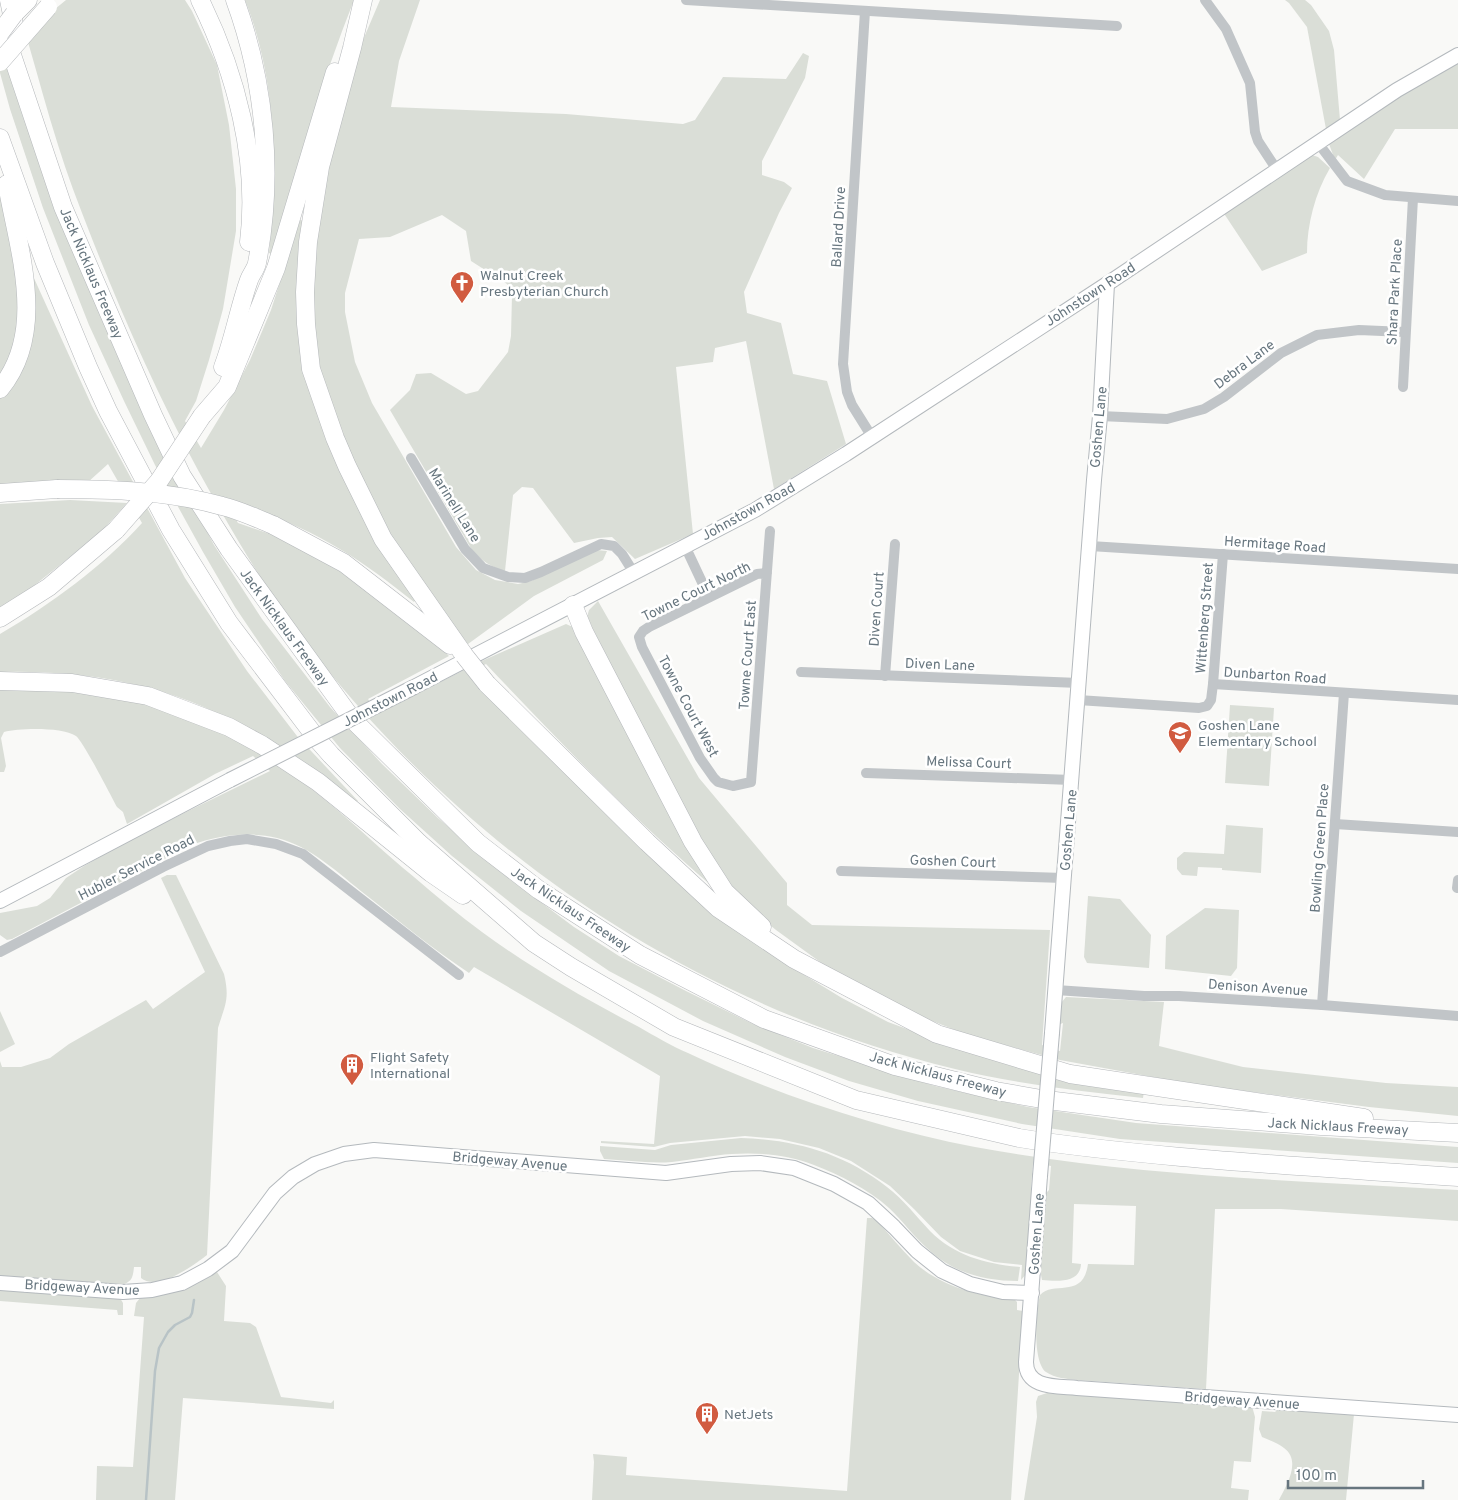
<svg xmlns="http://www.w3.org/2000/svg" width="1458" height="1500" font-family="Overpass,sans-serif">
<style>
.green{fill:#daded7}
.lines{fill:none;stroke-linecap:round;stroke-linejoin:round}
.stream{stroke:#b8c3c6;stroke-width:2.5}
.secondary-casing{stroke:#b4b9bd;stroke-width:16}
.highway-casing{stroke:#b5b8bb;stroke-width:19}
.street{stroke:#c1c5c8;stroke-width:10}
.secondary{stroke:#fff;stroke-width:14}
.highway{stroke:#fff;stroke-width:18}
.secondary-bridge-casing{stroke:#b4b9bd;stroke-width:16;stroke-linecap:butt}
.highway-bridge-casing{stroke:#b5b8bb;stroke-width:19;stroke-linecap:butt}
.secondary-bridge{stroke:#fff;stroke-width:14}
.highway-bridge{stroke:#fff;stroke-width:18}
.labels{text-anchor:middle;stroke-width:5;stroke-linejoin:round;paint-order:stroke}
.street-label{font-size:14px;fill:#67767f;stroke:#fff}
.poi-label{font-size:14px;fill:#67767f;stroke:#fff;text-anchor:start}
</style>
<rect width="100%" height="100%" fill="#f9f9f7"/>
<g class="green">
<path d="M66,0H185L192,11L217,65L229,125L236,189V231L223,309L209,360L196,401L185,421L201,448L224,410L250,360L271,310L300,220L305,221L308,362L416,599L414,602C367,564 316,529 258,512C248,509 238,505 228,504L238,523L285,539L330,561L422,628L449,656L368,699L378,713L484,660L566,624L575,628L713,887C632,818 559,741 486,664L468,673L778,959L842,998L888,1022L953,1046L1144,1091L1143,1098C1080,1091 1017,1084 955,1069C695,1006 466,853 304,640C264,587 231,530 199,472C157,394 121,313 89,231C78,203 67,174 58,145C47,111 38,76 28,42L55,9Z"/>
<path d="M245,0H354C321,83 297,168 272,254L269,253C277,168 277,81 245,0Z"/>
<path d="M380,0H420L399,61L391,107L566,114L683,124L695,120L723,77L786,79L803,53L809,56L805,78L762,161V175L784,182L792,188L779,213L744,292L747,313L781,323L793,374L827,381L846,444L774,489L746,341L715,348L713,362L676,367L693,534L635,559L612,537L598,538L574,543L533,488L522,487L513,495L505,571C491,567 482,561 472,550L390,410L410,390L416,374L431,373L466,394L478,391L508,352L511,336L512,295L507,284L471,261L466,231L442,215L390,237L359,239L345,293V312L355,362L372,403L456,547L476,570L495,580L518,584L531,581L597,550L607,551L603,560L534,596L468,644L435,605L398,551L368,496L328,399L317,357L310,274L320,189L360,47Z"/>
<polygon points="1285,0 1305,0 1311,5 1329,31 1334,50 1340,120 1326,129 1307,27 1289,3"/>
<polygon points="0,25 147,417 214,545 262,619 330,707 382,764 438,818 503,874 574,927 619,956 686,991 753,1024 813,1048 935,1086 1028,1107 1136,1123 1458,1147 1458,1163 1120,1139 1022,1124 918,1101 849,1081 785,1057 703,1021 609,971 521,911 452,856 400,809 340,748 285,681 235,607 203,552 155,465 124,401 89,325 43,208 10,109 0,73"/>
<polygon points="1458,61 1458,129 1395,129 1364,179 1338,155 1335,160 1329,144 1333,140 1385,103"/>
<path d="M1312,155L1318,157L1330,168C1315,193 1307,225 1307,253L1262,271L1223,212Z"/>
<polygon points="0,192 17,281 18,343 0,380"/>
<path d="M33,276L92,406L185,578L247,671L297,736L358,801L355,804C326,785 298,765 270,746C256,737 243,726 229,719C158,682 79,670 0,672V634C51,604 102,567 142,523L108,464L87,483L0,488V397Z"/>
<polygon points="70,500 127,503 100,533 26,592 0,609 0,504"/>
<polygon points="598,601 699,778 787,883 787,905 812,925 1050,930 1042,1045 1060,1051 1063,1023 1058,1025 1061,1003 1066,997 1164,1002 1159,1046 1243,1067 1386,1083 1458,1087 1458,1116 1369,1107 1191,1084 1060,1060 968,1035 899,1008 838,975 776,930 747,906 721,873 696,837 587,617 589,610"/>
<path d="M0,689C26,690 53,689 80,692C123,697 169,709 210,727C250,745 290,771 324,799C355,824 383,852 414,877C436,896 459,915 482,932C531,968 585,999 639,1027C655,1036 671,1046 688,1053C775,1094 880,1129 975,1147C1134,1176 1297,1181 1458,1190V1221L1281,1209H1215L1206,1389L1077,1380C1067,1379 1055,1378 1046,1372C1032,1361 1036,1311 1040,1295C1054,1280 1083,1300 1088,1264L1134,1265L1136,1206L1074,1204L1072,1263L1081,1264C1080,1284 1056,1281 1042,1280L1040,1270L1046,1193L1049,1190L1051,1166L1033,1163L1031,1187L1034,1191L1027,1273L1021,1280L1022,1265L994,1262L960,1251L941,1237L914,1209L890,1186L851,1161L819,1148L780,1139L745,1136L670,1143L654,1147L601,1143V1141L654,1144L660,1076L474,967L469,973C433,949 400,922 366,895C339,874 311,846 277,838C248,831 220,835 191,845L12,939L7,940L0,935V913L37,906L50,898L66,878L84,866L133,838L270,771L253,756L215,774L127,824L123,812L117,807C111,796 83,741 76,736C62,727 20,728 4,732L1,738L6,766L4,772H0Z"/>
<polygon points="1230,705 1274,708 1269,786 1225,783"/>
<polygon points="1226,825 1263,828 1261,873 1222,870 1222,868 1198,867 1197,876 1182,875 1177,869 1177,858 1184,852 1224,854"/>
<path d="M167,875H176L224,974C230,999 225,1005 218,1028L207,1255C193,1266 157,1292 141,1278V1267H134C133,1275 133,1281 124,1284L61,1281L0,1276V1061L2,1067H21L50,1058L69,1044L146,1000L153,1009L205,972L161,878Z"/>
<polygon points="1088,896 1120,899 1151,935 1149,968 1087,963 1084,957"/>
<polygon points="1205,908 1239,910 1237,968 1231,976 1165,969 1166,936"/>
<polygon points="0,1011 15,1044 0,1052"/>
<path d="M741,1138C796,1140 843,1153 887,1187C904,1200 916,1216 930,1231C955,1256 986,1264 1020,1267L1018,1281C985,1281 953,1273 928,1249C914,1237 903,1221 889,1208C868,1189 840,1175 814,1165C789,1155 759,1152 732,1154C712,1155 692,1160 672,1162C650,1164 626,1160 604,1159L600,1151V1146L655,1150L671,1145Z"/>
<path d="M867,1218H872L877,1221C890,1235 901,1249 914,1262C941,1287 980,1296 1015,1300L1017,1302V1310L1023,1311L1011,1500H592L594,1462L593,1454L627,1457L626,1475L847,1491Z"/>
<path d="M217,1272L226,1286L224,1321L250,1323L256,1327L281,1397L331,1403L334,1400V1409L183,1398L175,1500H96L97,1466L133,1467L144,1317L134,1316L136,1303L140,1298C168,1295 193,1288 217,1272Z"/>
<polygon points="0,1289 120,1298 123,1303 123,1315 118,1315 117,1310 0,1301"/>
<polygon points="1047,1393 1252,1406 1255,1417 1251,1462 1234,1461 1231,1488 1249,1490 1248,1500 1024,1500 1037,1417 1036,1402 1038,1396"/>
<path d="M1278,1409L1354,1414L1346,1500H1279C1286,1486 1302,1461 1284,1448C1278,1443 1269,1440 1262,1437L1259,1429L1262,1411L1275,1412Z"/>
</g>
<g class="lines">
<polyline class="stream" points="146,1500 155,1371 159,1348 168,1332 175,1325 190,1317 192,1313 194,1300"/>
<g class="secondary-casing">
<g id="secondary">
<polyline points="414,687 755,510 846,454 1107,284 1397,90 1458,55"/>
<polyline points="0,901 230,780"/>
<polyline points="1052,1033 1094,480 1100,416 1107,284"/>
<path d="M1040,1176L1026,1362C1026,1389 1057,1386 1077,1388L1458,1415"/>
<polyline points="0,1283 123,1292 152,1290 182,1283 208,1269 232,1251 275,1193 293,1177 315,1164 344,1154 374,1150 666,1173 731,1164 760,1163 794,1168 834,1184 868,1203 894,1227 917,1251 942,1271 970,1284 1003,1292 1032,1293"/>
</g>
</g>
<g class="highway-casing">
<g id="highway">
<polyline points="9,0 15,29"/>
<path d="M200,0C236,73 259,160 249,242"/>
<polyline points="363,0 352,48 320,167 308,242 305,292 306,324 311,369 335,438 347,466 383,539 464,655"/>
<polyline points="14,14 28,0"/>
<polyline points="6,37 63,207 153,415 182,476 229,549 352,719 478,843 539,890 640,955 764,1019 895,1066 996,1091 1047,1100 1161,1114 1321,1126 1458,1133"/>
<path d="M0,138L45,263L88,367L108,411L171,530L229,623L317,739L331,755L419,843L534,943L571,967L674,1027L856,1100L1019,1138C1073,1147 1127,1152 1181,1157C1273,1165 1366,1171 1458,1177"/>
<path d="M223,367C234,338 239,308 249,280C251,274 256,269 257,263C274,176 265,82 235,0"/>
<path d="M0,389C48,331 18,249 7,184"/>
<polyline points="202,416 227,387 276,268 335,72"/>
<polyline points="0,493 57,489"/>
<polyline points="273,525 344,563 450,645"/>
<polyline points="573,605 584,632 693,842 725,892 762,927"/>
<polyline points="0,618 49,587 116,530"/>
<polyline points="0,681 72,683 148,696 229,727 262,745 318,782 431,873 463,895"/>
<polyline points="487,684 647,842 718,908 794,959 937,1034 1070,1074 1364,1118"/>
</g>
</g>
<g class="street">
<polyline points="686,0 1117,26"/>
<polyline points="1205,0 1226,29 1250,83 1255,132 1258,141 1277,170"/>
<polyline points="865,11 843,364 847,392 852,405 872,437"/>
<polyline points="1318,143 1347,181 1385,195 1458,201"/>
<polyline points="1403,387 1413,198"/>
<polyline points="1100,416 1167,419 1204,409 1224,397 1281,353 1317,335 1359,330 1405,332"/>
<polyline points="411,458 465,549 483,568 508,577 525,578 541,572 601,544 614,546 622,554 634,573"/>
<polyline points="685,546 709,597"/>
<polyline points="1090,546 1458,569"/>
<polyline points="767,573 757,574 649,627 643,631 639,637 642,647 700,758 714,778 718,782 733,786 751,782 770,531"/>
<polyline points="801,672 1079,683"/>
<polyline points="885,676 895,544"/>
<polyline points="1213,684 1458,700"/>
<polyline points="1078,700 1199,708 1207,706 1211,700 1213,684 1223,554"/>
<polyline points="866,773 1072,780"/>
<polyline points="1335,824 1458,832"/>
<polyline points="841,871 1064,878"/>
<polyline points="1457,888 1458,880"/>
<polyline points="0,952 163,867 208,846 230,841 247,839 276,844 303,854 459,975"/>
<polyline points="1056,990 1144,996 1179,996 1322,1005 1458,1016"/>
<polyline points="1322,1005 1344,693"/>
</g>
<use href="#secondary" class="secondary"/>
<use href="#highway" class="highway"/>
<g class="secondary-bridge-casing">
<g id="secondary-bridge">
<polyline points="230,780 414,687"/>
<polyline points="1040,1176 1052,1033"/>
</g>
</g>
<g class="highway-bridge-casing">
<g id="highway-bridge">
<polyline points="0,33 14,14"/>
<polyline points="0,62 48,7"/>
<path d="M57,489C112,489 169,491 222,506C239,510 256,518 273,525"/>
<polyline points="116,530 159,481 202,416"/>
<polyline points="464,655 487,684"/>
</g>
</g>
<use href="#secondary-bridge" class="secondary-bridge"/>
<use href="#highway-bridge" class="highway-bridge"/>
</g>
<defs>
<g id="church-pin" transform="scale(1.25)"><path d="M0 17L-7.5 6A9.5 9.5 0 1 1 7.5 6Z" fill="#d15b40" stroke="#fff"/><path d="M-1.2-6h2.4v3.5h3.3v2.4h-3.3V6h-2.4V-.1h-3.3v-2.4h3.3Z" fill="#fff"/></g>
<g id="school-pin" transform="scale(1.25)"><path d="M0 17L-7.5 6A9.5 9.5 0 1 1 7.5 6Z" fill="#d15b40" stroke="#fff"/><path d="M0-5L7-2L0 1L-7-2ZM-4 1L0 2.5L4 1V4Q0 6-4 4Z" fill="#fff"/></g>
<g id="building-pin" transform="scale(1.25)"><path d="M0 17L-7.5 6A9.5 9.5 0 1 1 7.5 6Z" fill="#d15b40" stroke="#fff"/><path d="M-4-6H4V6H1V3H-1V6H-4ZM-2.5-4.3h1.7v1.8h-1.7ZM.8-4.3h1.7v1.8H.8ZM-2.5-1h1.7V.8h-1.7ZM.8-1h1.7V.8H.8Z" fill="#fff"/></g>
</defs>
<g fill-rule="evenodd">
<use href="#church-pin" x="462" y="283"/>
<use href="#school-pin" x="1180" y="733"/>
<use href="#building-pin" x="352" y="1065"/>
<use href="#building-pin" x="707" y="1414"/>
</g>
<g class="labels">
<g class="street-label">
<text transform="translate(838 227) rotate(-87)" y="5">Ballard Drive</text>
<text transform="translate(92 273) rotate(67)" y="5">Jack Nicklaus Freeway</text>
<text transform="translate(1394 292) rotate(-87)" y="5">Shara Park Place</text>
<text transform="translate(1090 294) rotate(-33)" y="5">Johnstown Road</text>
<text transform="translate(1244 364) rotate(-37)" y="5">Debra Lane</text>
<text transform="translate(1098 427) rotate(-85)" y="5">Goshen Lane</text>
<text transform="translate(455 505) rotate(58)" y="5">Marinell Lane</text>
<text transform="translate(748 511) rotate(-29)" y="5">Johnstown Road</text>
<text transform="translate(1275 544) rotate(4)" y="5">Hermitage Road</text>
<text transform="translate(696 591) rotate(-26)" y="5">Towne Court North</text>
<text transform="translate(876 609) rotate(-86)" y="5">Diven Court</text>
<text transform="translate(1204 618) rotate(-86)" y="5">Wittenberg Street</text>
<text transform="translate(285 627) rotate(54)" y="5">Jack Nicklaus Freeway</text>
<text transform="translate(747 655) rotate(-86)" y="5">Towne Court East</text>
<text transform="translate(940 664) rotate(2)" y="5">Diven Lane</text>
<text transform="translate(1275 675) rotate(4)" y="5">Dunbarton Road</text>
<text transform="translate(390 699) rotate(-27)" y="5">Johnstown Road</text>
<text transform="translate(689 706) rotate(62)" y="5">Towne Court West</text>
<text transform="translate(969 762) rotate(2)" y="5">Melissa Court</text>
<text transform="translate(1068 830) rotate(-85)" y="5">Goshen Lane</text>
<text transform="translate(1319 848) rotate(-86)" y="5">Bowling Green Place</text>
<text transform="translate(953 861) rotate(2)" y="5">Goshen Court</text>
<text transform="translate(136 867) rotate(-27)" y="5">Hubler Service Road</text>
<text transform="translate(571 909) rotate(34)" y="5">Jack Nicklaus Freeway</text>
<text transform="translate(1258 987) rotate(4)" y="5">Denison Avenue</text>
<text transform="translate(938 1074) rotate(15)" y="5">Jack Nicklaus Freeway</text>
<text transform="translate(1338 1126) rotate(3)" y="5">Jack Nicklaus Freeway</text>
<text transform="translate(510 1161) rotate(5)" y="5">Bridgeway Avenue</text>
<text transform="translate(1036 1234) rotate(-86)" y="5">Goshen Lane</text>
<text transform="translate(82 1287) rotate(3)" y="5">Bridgeway Avenue</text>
<text transform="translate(1242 1400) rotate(4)" y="5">Bridgeway Avenue</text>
</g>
<g class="poi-label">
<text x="480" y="280">Walnut Creek<tspan x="480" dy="16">Presbyterian Church</tspan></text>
<text x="1198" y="730">Goshen Lane<tspan x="1198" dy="16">Elementary School</tspan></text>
<text x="370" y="1062">Flight Safety<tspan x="370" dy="16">International</tspan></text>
<text x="724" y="1419">NetJets</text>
</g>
</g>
<path d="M1288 1480v8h135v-8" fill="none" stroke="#67767f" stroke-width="2.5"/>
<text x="1296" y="1480" font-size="15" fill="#67767f" stroke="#ffffff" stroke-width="4" paint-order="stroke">100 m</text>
</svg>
